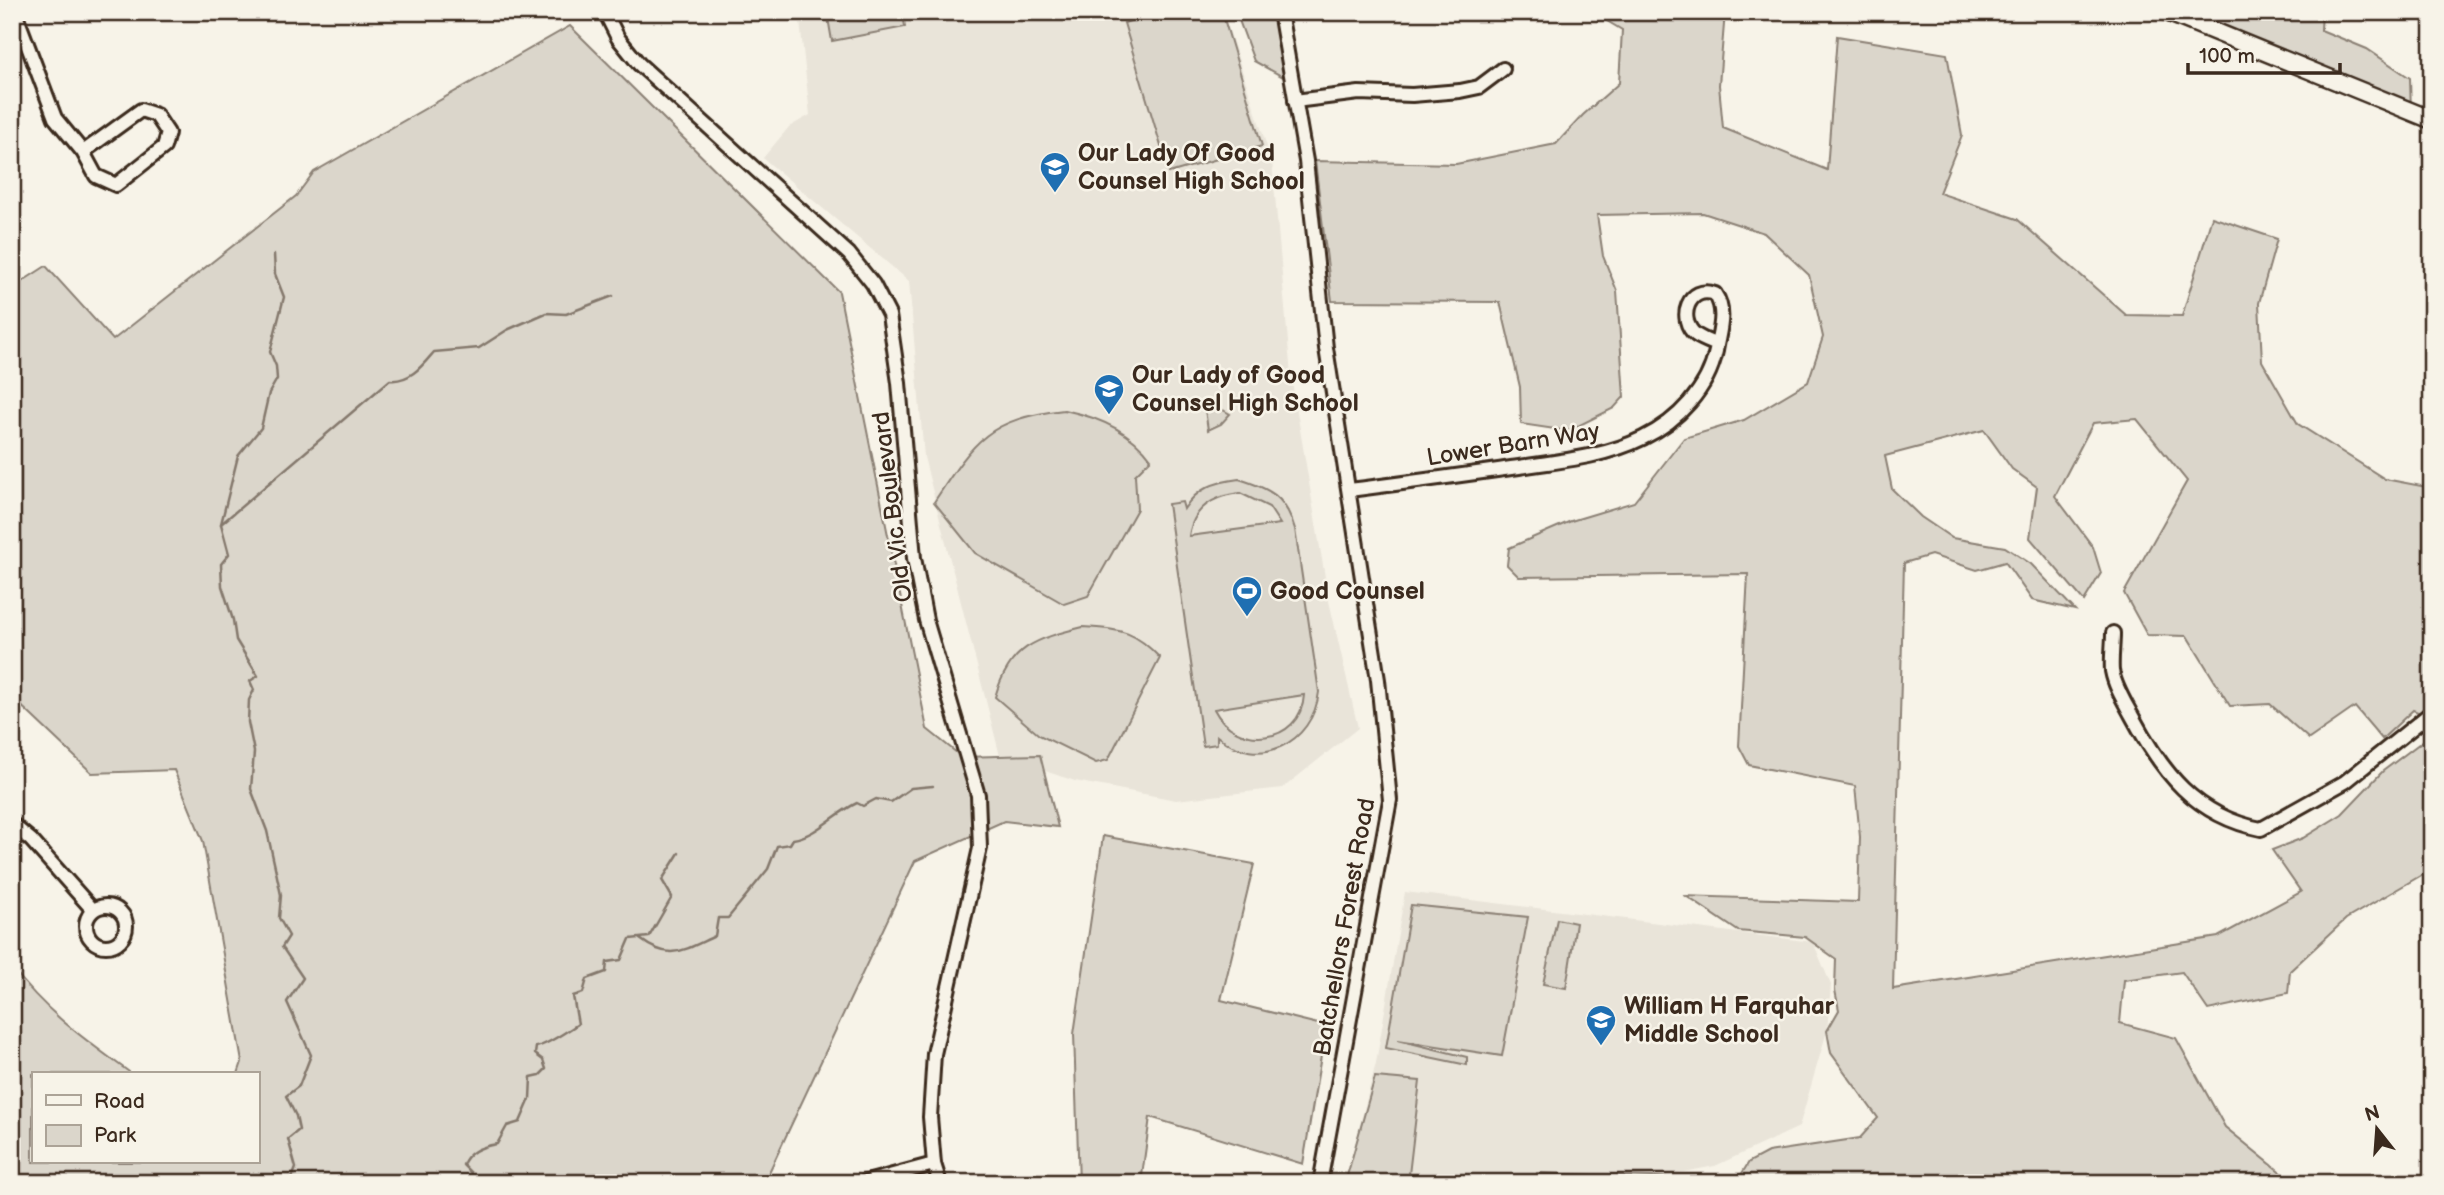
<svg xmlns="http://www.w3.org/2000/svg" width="2444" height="1195" font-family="'Balsamiq Sans',sans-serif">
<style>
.built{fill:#e9e4d9}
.green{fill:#dbd6cb;stroke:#8b8074;stroke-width:2;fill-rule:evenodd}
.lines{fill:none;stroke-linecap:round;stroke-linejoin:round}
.stream{stroke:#84786c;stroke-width:2.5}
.street-casing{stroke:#3b2a1e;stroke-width:18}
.secondary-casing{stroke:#3b2a1e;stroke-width:21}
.street{stroke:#f7f3e8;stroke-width:12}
.secondary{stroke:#f7f3e8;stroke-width:16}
.labels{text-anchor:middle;stroke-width:5;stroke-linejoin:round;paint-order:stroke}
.poi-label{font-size:24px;font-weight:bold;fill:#3b2a1e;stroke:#f7f3e8;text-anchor:start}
.street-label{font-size:24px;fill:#3b2a1e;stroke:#f7f3e8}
</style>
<rect width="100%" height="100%" fill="#f7f3e8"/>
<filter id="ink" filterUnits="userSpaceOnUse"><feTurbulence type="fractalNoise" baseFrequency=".0143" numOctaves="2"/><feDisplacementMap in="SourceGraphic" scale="14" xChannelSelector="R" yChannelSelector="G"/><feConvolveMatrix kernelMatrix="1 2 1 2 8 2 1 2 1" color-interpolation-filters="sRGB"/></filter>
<g filter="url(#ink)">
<g class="built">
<polygon points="799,12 1099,12 1102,18 1131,12 1223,12 1272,162 1291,376 1329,601 1358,728 1283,788 1176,800 1075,781 1000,756 924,457 909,281 763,158 789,127 810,115"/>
<polygon points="1405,892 1813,942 1831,985 1827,1031 1799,1127 1715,1166 1625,1183 1537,1173 1514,1183 1345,1183 1376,1063"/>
</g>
<g class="green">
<polygon points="827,12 903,12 905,27 832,41"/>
<polygon points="1160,12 1222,12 1262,146 1169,173 1124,23"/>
<polygon points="1236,12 1278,12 1285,78 1254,61"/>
<polygon points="1425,12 1543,12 1518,17"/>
<polygon points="1592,12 1725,12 1719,85 1723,128 1827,170 1837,36 1947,54 1962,135 1939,193 2017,219 2126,315 2182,316 2212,217 2277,239 2259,303 2262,361 2298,424 2385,479 2432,488 2432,718 2413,710 2382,739 2355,707 2309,739 2270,704 2230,706 2187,636 2147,635 2124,593 2187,481 2137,419 2093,423 2055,496 2093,547 2101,573 2084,601 2030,538 2037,487 2012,469 1984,430 1885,456 1892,489 1921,517 1952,538 2005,547 2031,564 2075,610 2032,600 2005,562 1977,570 1931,555 1904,563 1893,989 2218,937 2301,892 2272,850 2303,838 2342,814 2383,771 2432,734 2432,869 2346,919 2290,971 2288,993 2208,1010 2182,972 2124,980 2120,1023 2176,1038 2225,1127 2294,1183 1534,1183 1537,1173 1738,1180 1749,1162 1768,1152 1860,1138 1878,1118 1831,1053 1827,1031 1839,1010 1835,990 1836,959 1805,937 1738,931 1686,896 1858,902 1860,837 1855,786 1749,765 1739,746 1748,574 1519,577 1507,565 1509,548 1571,521 1634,502 1684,438 1744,420 1808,382 1823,337 1809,275 1764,233 1703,213 1597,215 1603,256 1617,291 1624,397 1614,408 1568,431 1521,424 1520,387 1500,302 1332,301 1315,161 1456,164 1556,144 1583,115 1619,83 1622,30"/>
<polygon points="2172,12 2322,12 2321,30 2367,49 2410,78 2411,113"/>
<path d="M570,26L839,292L927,729L962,757L1040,755L1058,827L1004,821L915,861L764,1183H12V967C45,1012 87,1041 132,1074H33V1162H257V1074H238L242,1062L203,841L174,770L92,773L12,697V288L46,266L113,340L296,196L314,172Z"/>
<polygon points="1207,401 1230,414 1221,424 1208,430 1204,403"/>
<path d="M1064,410C1098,417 1130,430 1151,459L1135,475L1137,509L1088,596L1064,604L975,553L934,502C974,441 987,419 1064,410Z"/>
<path d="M1239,479C1271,489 1285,496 1295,529L1319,692C1313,744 1258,771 1217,736V744L1203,746L1168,504L1182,502L1184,509C1197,488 1215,482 1239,479ZM1240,493L1269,507L1280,524L1189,536C1193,508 1213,496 1240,493ZM1304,695C1301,745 1235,751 1214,709Z"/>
<path d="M1083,627C1120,630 1133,629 1160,658L1108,760L1096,763L1039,735L995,697C1010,646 1035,639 1083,627Z"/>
<polygon points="1103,836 1254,864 1221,1000 1326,1026 1303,1164 1150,1117 1141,1183 1079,1183 1074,1034"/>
<polygon points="1411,905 1528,917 1502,1056 1398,1040 1467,1057 1467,1065 1386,1048"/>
<polygon points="1557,919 1576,923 1566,988 1543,984"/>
<polygon points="1375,1077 1420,1081 1408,1183 1345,1183"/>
</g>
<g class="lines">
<g class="stream">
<polyline points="221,524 238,456 261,428 269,393 277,379 276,366 270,352 284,297 275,274 274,254"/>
<path d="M640,939C670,962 684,950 715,936L718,918H728L768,869L777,846L790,844L793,839C816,836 835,813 857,803L863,806L876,799L891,802L911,788L933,786"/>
<path d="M290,1183L296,1168L288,1139L299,1130L296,1116L286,1096L299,1086L311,1055L287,1002L303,978L282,947L289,936L279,918L281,895L275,867L267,831L251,789L254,752L248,722L249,700L254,690L250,681L258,676L236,640L233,620L222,586L221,564L229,554L221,524L390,380C410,382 422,366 434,352L479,348L507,330L546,313L566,314L613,296"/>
<path d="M471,1183V1173L463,1165C468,1151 483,1146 497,1144L507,1126L520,1122L530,1099L531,1077L540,1075L546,1069L543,1060L535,1054L536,1047C545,1046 569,1030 578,1024L573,996L583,993L587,979L606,972L607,962L621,960L630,939L649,937L672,897L662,880L679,853"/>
</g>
<g class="street-casing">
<g id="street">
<polyline points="15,12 55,118 83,152 96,176 116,185 164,147 168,133 156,115 141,110 83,152"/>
<polyline points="605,12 618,38 639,64 849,254 873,284 889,315 899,383 914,558 926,620 978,795 980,848 934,1054 930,1117 934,1164 940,1183"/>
<polyline points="1280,12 1306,161 1326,348 1378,680 1390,800 1320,1183"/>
<polyline points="1295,101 1359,93 1412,95 1460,91 1479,87 1503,69"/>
<path d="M1349,490C1406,483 1462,475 1519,467C1560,461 1605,457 1643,438C1678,421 1708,389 1716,351C1719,332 1727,311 1715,294C1689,284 1676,319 1696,335C1702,339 1710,342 1717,345"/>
<path d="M2113,633C2113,645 2111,659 2112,671C2115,687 2124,701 2132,716C2162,772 2195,816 2261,829L2345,782L2432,712"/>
<polyline points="12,824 31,840 93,910"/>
<circle cx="106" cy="926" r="20"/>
<polyline points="863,1183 934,1164"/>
</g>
</g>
<g class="secondary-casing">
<polyline id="secondary" points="2167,12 2432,120"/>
</g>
<use href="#street" class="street"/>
<use href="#secondary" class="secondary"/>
</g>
</g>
<defs>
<g id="school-pin" transform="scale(1.575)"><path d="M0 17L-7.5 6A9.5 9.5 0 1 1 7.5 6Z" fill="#1f6fb2" stroke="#f7f3e8"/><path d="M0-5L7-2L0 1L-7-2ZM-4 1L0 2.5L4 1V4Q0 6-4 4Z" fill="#fff"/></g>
<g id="stadium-pin" transform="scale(1.575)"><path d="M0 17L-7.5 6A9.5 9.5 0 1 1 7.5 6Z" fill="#1f6fb2" stroke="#f7f3e8"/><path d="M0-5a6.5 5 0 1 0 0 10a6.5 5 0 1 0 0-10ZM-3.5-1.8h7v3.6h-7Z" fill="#fff"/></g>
</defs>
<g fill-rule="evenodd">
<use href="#school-pin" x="1055" y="167"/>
<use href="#school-pin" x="1109" y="389"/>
<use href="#stadium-pin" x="1247" y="591"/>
<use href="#school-pin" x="1601" y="1020"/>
</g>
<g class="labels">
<g class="poi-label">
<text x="1078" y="161">Our Lady Of Good<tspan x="1078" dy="28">Counsel High School</tspan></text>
<text x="1132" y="383">Our Lady of Good<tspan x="1132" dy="28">Counsel High School</tspan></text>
<text x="1270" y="599">Good Counsel</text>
<text x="1624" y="1014">William H Farquhar<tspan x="1624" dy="28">Middle School</tspan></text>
</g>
<g class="street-label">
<text transform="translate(1513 444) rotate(-9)" y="8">Lower Barn Way</text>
<text transform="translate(892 507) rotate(-97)" y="8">Old Vic Boulevard</text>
<text transform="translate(1344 927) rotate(-80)" y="8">Batchellors Forest Road</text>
</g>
</g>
<rect width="2444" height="1195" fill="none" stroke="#f7f3e8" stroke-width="42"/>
<rect x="21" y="21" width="2402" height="1153" fill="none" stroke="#3b2a1e" stroke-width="2.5" filter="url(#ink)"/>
<rect x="32" y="1072" width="228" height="91" fill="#f7f3e8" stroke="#aca397" stroke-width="2"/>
<rect x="46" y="1095" width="35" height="10" fill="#f7f3e8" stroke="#aca397" stroke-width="2"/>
<text x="94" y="1108" font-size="21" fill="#3b2a1e">Road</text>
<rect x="46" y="1125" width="35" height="21" fill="#dbd6cb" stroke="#aca397" stroke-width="2"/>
<text x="94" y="1142" font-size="21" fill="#3b2a1e">Park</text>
<g transform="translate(2377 1129) rotate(343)" stroke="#f7f3e8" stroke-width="5" paint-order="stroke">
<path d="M0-5L12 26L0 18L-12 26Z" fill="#3b2a1e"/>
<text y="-10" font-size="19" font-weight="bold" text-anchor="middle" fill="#3b2a1e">N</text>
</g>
<path d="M2188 63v10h152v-10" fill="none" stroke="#3b2a1e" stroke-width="3.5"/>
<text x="2199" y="63" font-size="21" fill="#3b2a1e" stroke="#f7f3e8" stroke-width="5" paint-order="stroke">100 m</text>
</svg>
